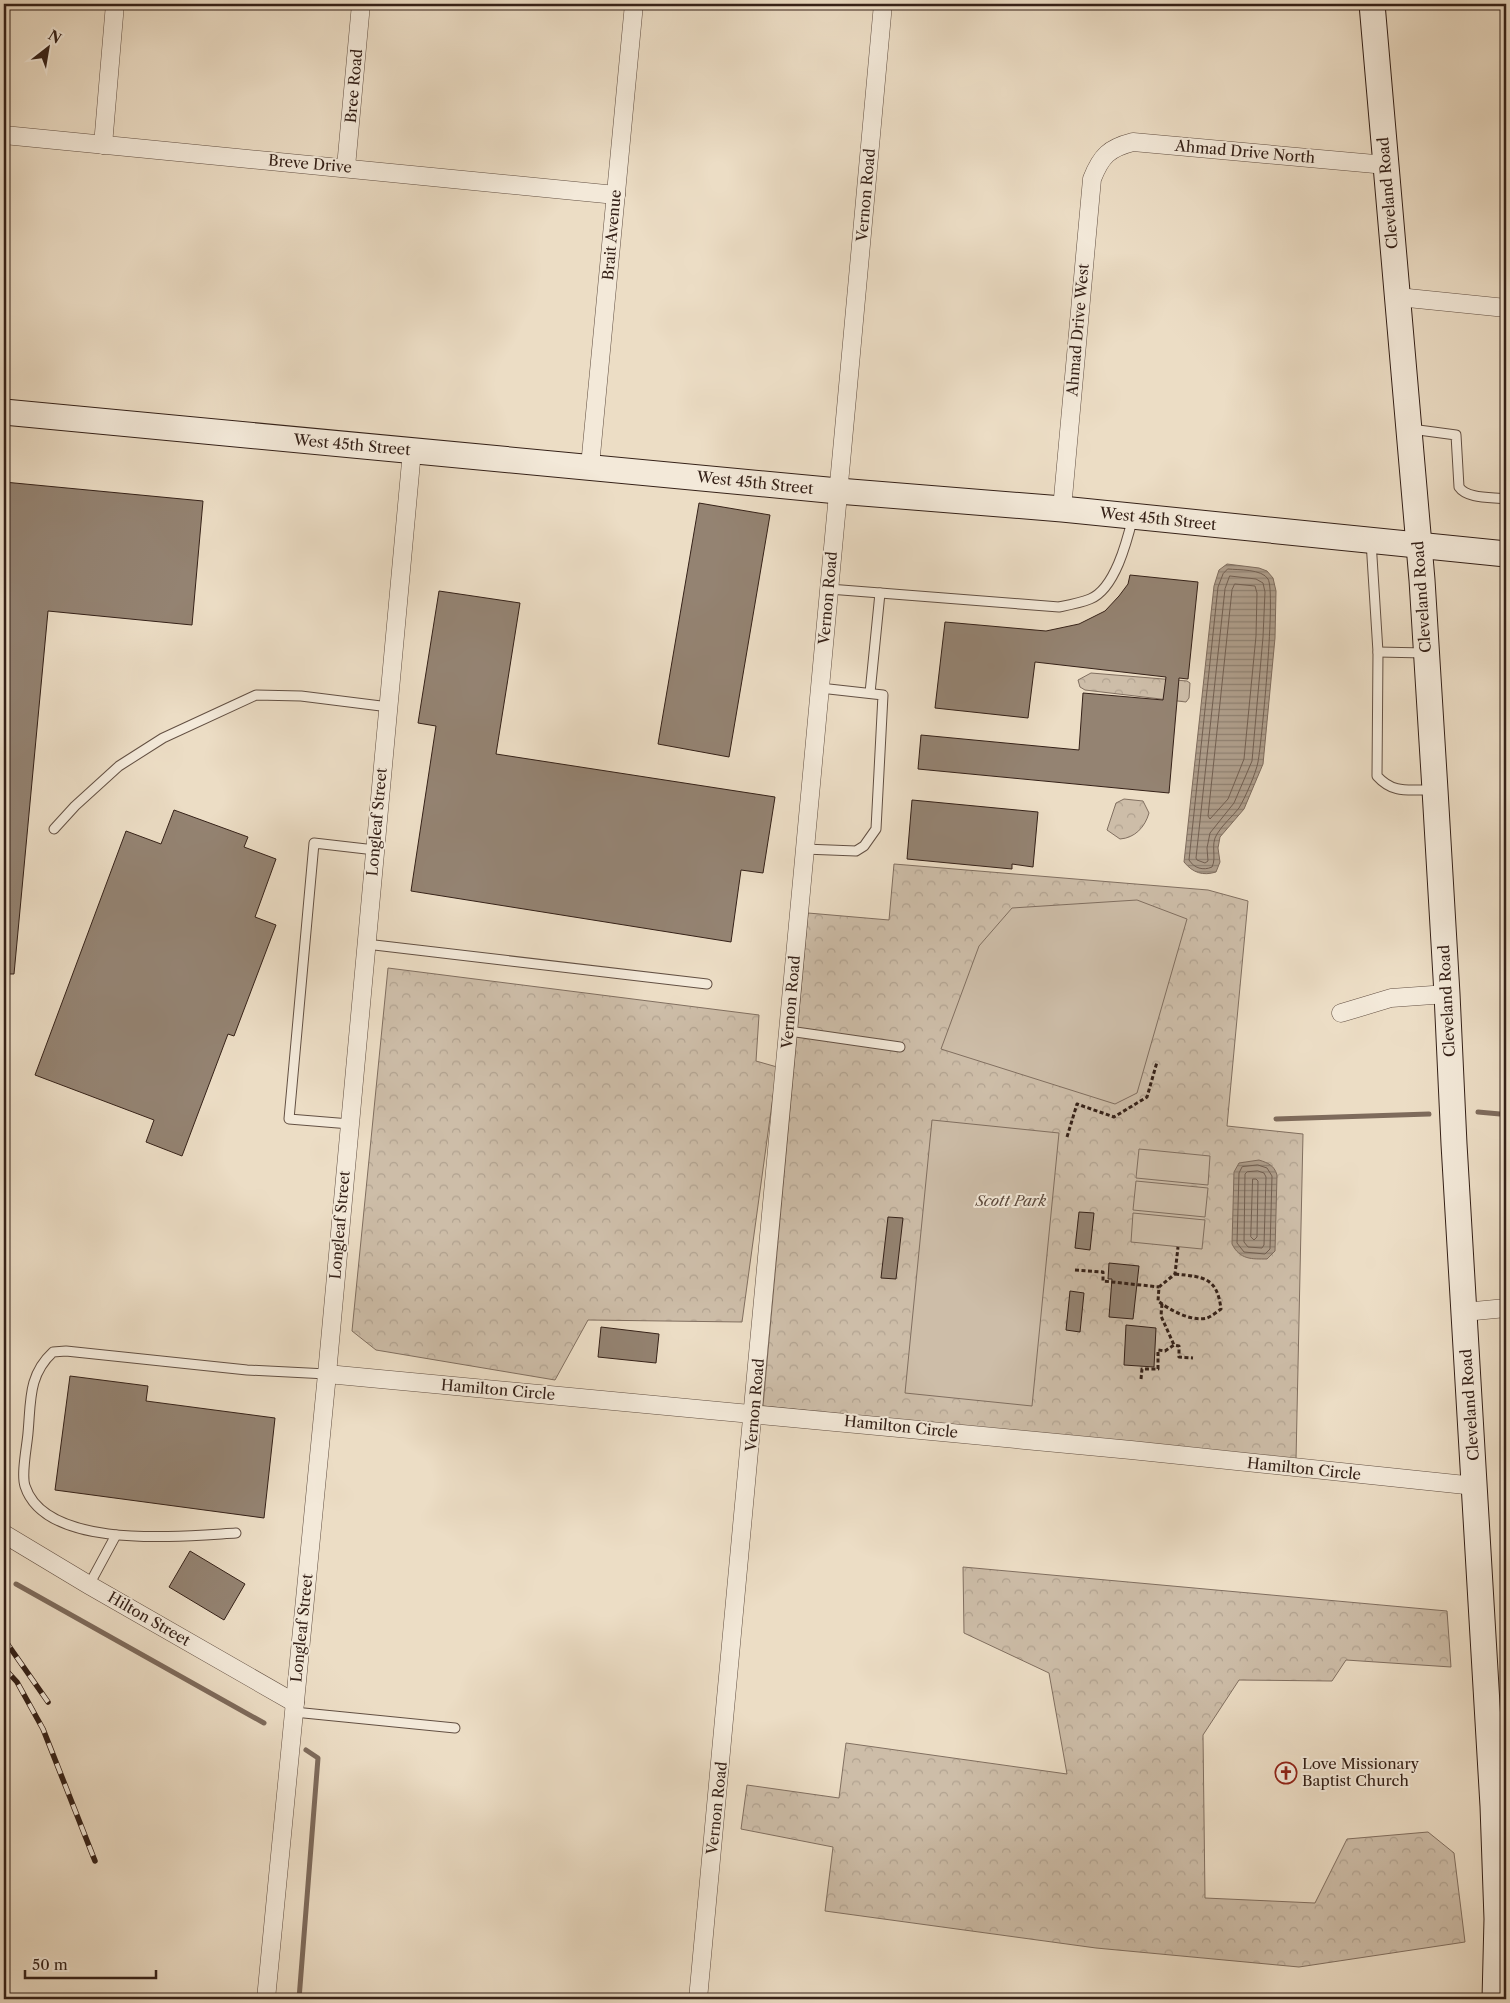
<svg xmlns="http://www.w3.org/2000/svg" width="1510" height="2003" font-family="'Libre Caslon Text',serif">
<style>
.forest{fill:url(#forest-crowns);stroke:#816f60}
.pitch{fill:#cdbda8;stroke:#816f60}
.water{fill:url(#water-rules);stroke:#7e6b5c}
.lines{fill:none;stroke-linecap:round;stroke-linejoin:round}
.shore{stroke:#725f51;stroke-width:1}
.stream{stroke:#7e6b5c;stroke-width:5}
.building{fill:#948372;stroke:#352118}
.lane-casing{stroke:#635043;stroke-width:11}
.street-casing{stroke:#635043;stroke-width:19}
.secondary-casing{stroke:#352118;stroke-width:27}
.path{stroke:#352118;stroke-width:3;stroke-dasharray:4 2.5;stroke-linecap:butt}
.lane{stroke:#f3e9d9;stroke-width:9}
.street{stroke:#f3e9d9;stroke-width:18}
.secondary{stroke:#f3e9d9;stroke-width:25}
.rail-casing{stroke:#352118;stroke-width:5.5}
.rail{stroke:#f3e9d9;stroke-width:4;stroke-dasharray:11;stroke-linecap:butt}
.labels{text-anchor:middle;stroke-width:4;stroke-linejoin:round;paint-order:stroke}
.street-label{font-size:15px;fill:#352118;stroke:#f3e9d9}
.park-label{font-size:15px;font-style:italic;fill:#5b483c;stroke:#f3e9d9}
.poi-label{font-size:15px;fill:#352118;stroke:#f3e9d9;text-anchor:start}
</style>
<defs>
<pattern id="forest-crowns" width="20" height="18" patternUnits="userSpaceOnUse" patternTransform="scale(1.25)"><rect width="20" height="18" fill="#cdbda8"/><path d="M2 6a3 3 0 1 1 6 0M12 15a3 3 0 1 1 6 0" fill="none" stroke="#b1a290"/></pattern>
<pattern id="water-rules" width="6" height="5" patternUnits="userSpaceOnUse" patternTransform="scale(1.25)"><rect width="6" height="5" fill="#ae9d8a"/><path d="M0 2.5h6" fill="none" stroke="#8e8070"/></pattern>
</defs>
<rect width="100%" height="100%" fill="#ecddc5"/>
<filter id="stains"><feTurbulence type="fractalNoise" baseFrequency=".004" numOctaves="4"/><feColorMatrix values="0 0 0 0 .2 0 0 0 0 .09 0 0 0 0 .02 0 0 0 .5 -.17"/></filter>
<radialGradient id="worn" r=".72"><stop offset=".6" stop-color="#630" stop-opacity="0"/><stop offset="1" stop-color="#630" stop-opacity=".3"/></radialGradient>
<g class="forest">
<polygon points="1091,673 1187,681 1190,683 1189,698 1186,702 1085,690 1080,687 1078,680"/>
<path d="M1124,799L1143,801L1149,813C1145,827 1135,838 1120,839L1107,830L1116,803Z"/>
<polygon points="894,864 1208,890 1248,901 1227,1126 1303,1134 1296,1460 763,1406 808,913 889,920"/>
<polygon points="388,968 759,1015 756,1061 777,1067 742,1322 588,1320 555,1380 376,1350 352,1331"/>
<polygon points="963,1567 1447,1611 1451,1667 1346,1660 1332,1681 1239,1680 1203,1735 1205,1898 1315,1903 1347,1839 1428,1832 1454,1853 1465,1942 1299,1967 1096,1948 825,1911 833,1847 741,1829 747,1785 839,1798 846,1743 1067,1774 1049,1673 964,1633"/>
</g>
<g class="pitch">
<polygon points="1137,900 1187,919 1137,1093 1115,1104 941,1049 979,946 1012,908"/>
<polygon points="932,1120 1059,1133 1032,1406 905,1393"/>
<polygon points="1139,1149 1210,1156 1208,1185 1136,1178"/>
<polygon points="1136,1181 1208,1188 1205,1217 1133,1210"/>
<polygon points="1133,1213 1205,1220 1202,1249 1131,1242"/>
</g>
<g class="water">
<path d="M1227,564L1259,568L1267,571L1273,578L1276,591L1275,638L1263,764L1244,809L1220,837L1218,848L1220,862L1216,872C1203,876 1193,873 1184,862L1214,586L1219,570Z"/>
<path d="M1259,1160C1268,1163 1274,1165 1277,1175L1275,1251L1267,1259C1252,1259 1240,1260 1232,1244L1234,1172L1239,1163Z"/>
</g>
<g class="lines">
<g class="shore">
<path d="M1228,569C1239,570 1262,569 1268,579C1276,592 1262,739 1258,762C1256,773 1245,798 1239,808C1232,817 1223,824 1217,834C1210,845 1217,857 1212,867C1203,871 1194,868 1189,860L1218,587L1223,574Z"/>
<polygon points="1230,576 1256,579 1263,583 1265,592 1263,637 1252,761 1234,803 1210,833 1207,848 1208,861 1205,863 1197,860 1196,858 1225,589"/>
<polygon points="1235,584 1255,586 1257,593 1256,636 1244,759 1228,799 1210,819 1208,816 1232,590"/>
<polygon points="1258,1165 1267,1168 1272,1176 1270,1249 1265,1254 1244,1252 1237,1243 1239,1173 1242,1167"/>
<polygon points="1258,1171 1264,1173 1266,1177 1264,1245 1262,1248 1248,1247 1244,1242 1245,1174 1247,1172"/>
<polygon points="1253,1179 1256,1179 1258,1181 1257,1237 1254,1240 1251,1237"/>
</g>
<g class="stream">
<polyline points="1478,1112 1500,1114 1506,1116"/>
<polyline points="1276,1119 1429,1114"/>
<polyline points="16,1584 264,1723"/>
<polyline points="299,1999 318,1758 306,1750"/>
</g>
</g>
<g class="building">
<polygon points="4,482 203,501 192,625 48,611 14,974 4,974"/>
<polygon points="699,503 770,515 729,757 658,744"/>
<polygon points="1130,575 1198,582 1188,679 1179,678 1169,793 918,769 921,735 1079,750 1083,693 1163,700 1166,677 1035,662 1028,718 935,708 945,622 1046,631 1079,624 1105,611 1119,596 1128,584"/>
<polygon points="439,591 520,603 496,754 775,797 763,873 741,870 731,942 411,891 436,726 418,723"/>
<polygon points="912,800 1038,812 1033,867 1012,864 1012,869 907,859"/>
<polygon points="174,810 248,837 244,847 276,859 255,917 276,925 234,1036 228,1034 182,1156 146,1142 154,1120 35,1075 126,831 161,844"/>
<polygon points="1079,1212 1094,1213 1090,1250 1075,1248"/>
<polygon points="888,1217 903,1218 896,1279 881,1278"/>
<polygon points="1109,1263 1139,1266 1133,1319 1109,1317 1112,1279 1108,1279"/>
<polygon points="1070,1291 1084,1293 1080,1332 1066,1330"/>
<polygon points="1126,1325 1156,1328 1154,1367 1124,1365"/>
<polygon points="601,1327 659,1334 656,1363 598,1357"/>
<polygon points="70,1376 148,1386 146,1401 275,1418 264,1518 55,1490"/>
<polygon points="190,1551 245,1584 224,1620 169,1587"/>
</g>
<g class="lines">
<g class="lane-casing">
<g id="lane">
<path d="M1411,429L1456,435L1459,487C1467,499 1492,497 1506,499"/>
<path d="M1371,541L1378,652L1377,776C1394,795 1410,789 1434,790"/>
<path d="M829,589L1059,607C1069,605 1080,603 1090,599C1115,589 1127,541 1133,517"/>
<polyline points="1378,652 1425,653"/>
<polyline points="870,693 880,593"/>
<polyline points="54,829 75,806 119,766 163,738 256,695 301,696 389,707"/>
<polyline points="804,849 856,851 864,846 876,829 883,695 820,688"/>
<polyline points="366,944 707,984"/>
<polyline points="789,1031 900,1047"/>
<polyline points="350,1124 289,1119 314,843 375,850"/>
<path d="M236,1533C183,1536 46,1551 25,1486C21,1474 27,1446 28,1433C31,1401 28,1375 53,1352L66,1351L247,1370L327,1374"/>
<polyline points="89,1585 116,1535"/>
<polyline points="294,1712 455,1728"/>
</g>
</g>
<g class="street-casing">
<g id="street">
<polyline points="4,135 616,195"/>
<polyline points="103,145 115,4"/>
<polyline points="346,167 361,4"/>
<polyline points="1398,297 1506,308"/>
<polyline points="590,466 634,4"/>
<path d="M1062,509L1092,179C1101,156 1109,148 1133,142L1386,165"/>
<polyline points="1341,1013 1391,998 1447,994"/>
<polyline points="1464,1312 1506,1308"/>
<polyline points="327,1374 1131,1450 1475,1486"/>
<polyline points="4,1534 89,1585 295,1703"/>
<polyline points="266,1999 327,1374 412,451"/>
<path d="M698,1999C762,1334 822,669 883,4"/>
</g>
</g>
<g class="secondary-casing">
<g id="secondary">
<polyline points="1372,4 1422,580 1435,790 1447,994 1454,1144 1493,1806 1497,1919 1495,1999"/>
<polyline points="4,412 838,491 1062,509 1506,554"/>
</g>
</g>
<g class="path">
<polyline points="1067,1137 1077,1104 1114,1117 1147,1097 1157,1062"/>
<polyline points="1075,1270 1103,1272 1103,1281 1159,1287"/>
<path d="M1175,1274C1204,1277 1217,1277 1221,1309C1217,1312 1212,1316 1207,1318C1191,1322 1170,1310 1158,1301L1159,1287L1175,1274L1178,1247"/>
<polyline points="1162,1304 1161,1316 1174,1345"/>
<polyline points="1141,1379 1142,1369 1158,1369 1158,1350 1165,1351 1174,1345 1179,1346 1179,1357 1193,1358"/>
</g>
<use href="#lane" class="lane"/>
<use href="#street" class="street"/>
<use href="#secondary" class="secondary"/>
<g class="rail-casing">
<g id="rail">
<polyline points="4,1639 48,1702"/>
<polyline points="4,1668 17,1682 43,1729 95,1861"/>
</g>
</g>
<use href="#rail" class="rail"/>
</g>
<defs>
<g id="church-ring" transform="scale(1.125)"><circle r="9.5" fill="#f3e9d9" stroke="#8f2418" stroke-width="1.5"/><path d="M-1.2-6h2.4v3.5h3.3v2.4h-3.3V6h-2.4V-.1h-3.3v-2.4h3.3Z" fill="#8f2418"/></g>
</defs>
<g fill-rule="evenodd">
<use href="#church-ring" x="1286" y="1773"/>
</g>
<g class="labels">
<g class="street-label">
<text transform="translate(354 86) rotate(-85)" y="5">Bree Road</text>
<text transform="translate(1245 152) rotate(5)" y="5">Ahmad Drive North</text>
<text transform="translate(310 164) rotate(5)" y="5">Breve Drive</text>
<text transform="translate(1388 193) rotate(-95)" y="5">Cleveland Road</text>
<text transform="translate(866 195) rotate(-85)" y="5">Vernon Road</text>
<text transform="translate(612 235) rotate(-85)" y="5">Brait Avenue</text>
<text transform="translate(1078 330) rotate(-85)" y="5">Ahmad Drive West</text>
<text transform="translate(352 445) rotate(5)" y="5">West 45th Street</text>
<text transform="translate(755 483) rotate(6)" y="5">West 45th Street</text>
<text transform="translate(1158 519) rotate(6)" y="5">West 45th Street</text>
<text transform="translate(1422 597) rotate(-94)" y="5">Cleveland Road</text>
<text transform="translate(828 598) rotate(-85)" y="5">Vernon Road</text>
<text transform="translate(377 822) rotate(-85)" y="5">Longleaf Street</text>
<text transform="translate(1447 1001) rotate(-93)" y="5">Cleveland Road</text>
<text transform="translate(791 1002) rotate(-85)" y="5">Vernon Road</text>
<text transform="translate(340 1225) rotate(-85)" y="5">Longleaf Street</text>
<text transform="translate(498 1390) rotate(5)" y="5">Hamilton Circle</text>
<text transform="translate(755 1405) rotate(-85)" y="5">Vernon Road</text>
<text transform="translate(1470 1405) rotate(-94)" y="5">Cleveland Road</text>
<text transform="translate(901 1427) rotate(6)" y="5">Hamilton Circle</text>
<text transform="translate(1304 1469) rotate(6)" y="5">Hamilton Circle</text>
<text transform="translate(149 1619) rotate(30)" y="5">Hilton Street</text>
<text transform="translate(302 1628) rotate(-84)" y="5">Longleaf Street</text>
<text transform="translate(717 1808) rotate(-84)" y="5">Vernon Road</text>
</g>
<g class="park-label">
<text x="1011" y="1206">Scott Park</text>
</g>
<g class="poi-label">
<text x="1302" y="1769">Love Missionary<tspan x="1302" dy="17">Baptist Church</tspan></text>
</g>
</g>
<rect width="1510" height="2003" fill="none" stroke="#ecddc5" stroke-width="20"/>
<rect x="5" y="5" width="1500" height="1993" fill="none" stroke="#352118" stroke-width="2.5"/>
<rect x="10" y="10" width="1490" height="1983" fill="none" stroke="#352118"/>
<g transform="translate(48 48) rotate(31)" stroke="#f3e9d9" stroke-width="4" paint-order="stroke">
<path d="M0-4L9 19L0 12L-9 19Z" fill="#352118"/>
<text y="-8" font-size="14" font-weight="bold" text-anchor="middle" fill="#352118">N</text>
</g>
<path d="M25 1970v8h131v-8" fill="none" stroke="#352118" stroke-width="2.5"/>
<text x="32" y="1970" font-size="15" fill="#352118" stroke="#f3e9d9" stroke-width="4" paint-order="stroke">50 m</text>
<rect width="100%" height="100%" filter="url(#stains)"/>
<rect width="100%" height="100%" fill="url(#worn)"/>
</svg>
